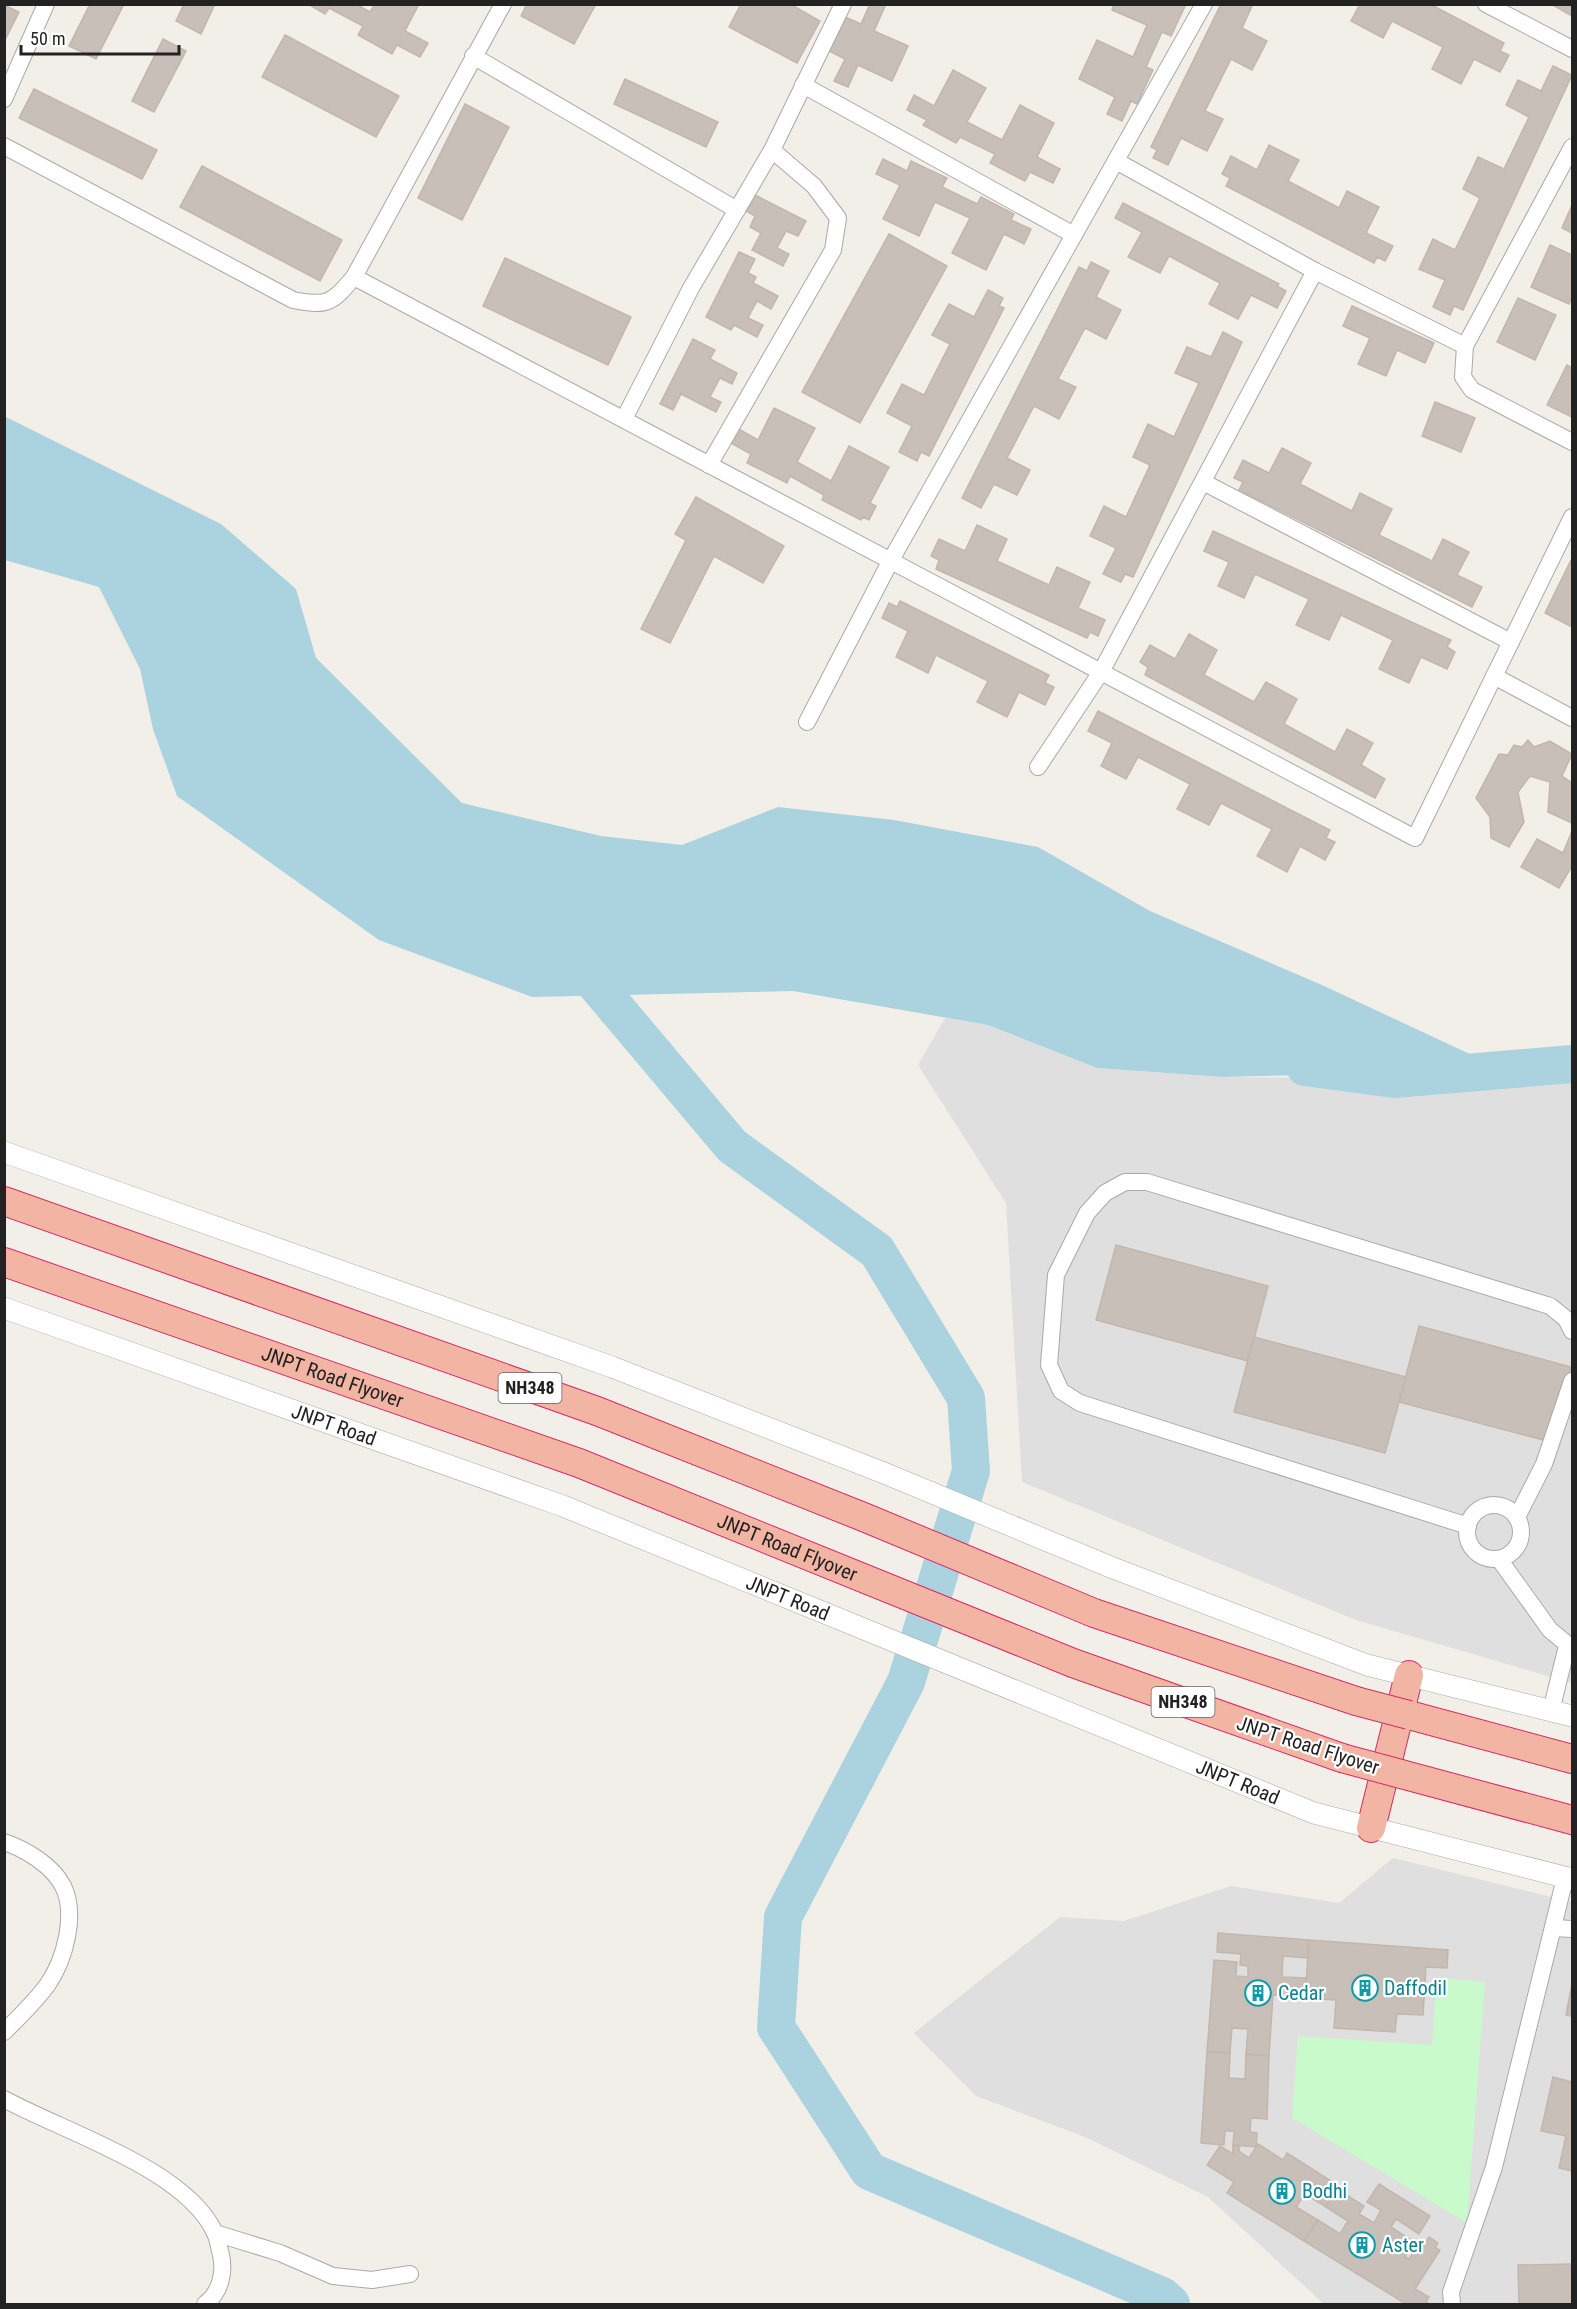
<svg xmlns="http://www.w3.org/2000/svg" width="1577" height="2309" font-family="'Roboto Condensed',sans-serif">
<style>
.residential{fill:#e0dfdf}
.park{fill:#c8facc}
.water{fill:#aad3df}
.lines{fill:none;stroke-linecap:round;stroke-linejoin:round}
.river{stroke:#aad3df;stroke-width:38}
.building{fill:#c7bfb8;stroke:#c4b6ab;stroke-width:1.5}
.minor-casing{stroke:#a9a9a9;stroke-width:18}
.tertiary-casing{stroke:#a9a9a9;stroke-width:22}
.trunk-casing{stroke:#dc2a67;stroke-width:30}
.minor{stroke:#fff;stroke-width:16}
.tertiary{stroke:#fff;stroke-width:21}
.trunk{stroke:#f2b4a3;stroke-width:28}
.trunk-bridge-casing{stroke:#dc2a67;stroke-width:30;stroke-linecap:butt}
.trunk-bridge{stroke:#f2b4a3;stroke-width:28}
.labels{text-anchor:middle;stroke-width:4.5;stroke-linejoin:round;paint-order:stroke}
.shield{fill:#fff;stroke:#646464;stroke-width:1.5}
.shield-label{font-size:18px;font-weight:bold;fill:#222}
.street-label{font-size:20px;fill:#222;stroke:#fff}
.culture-label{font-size:20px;fill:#0d838f;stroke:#fff;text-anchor:start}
</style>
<rect width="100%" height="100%" fill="#f2efe9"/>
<g class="residential">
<polygon points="945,1018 988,1025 1097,1068 1222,1077 1394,1079 1504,1070 1572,1073 1572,1683 1356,1620 1022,1482 1006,1203 918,1065"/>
<polygon points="1393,1858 1572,1902 1572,2304 1324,2304 1208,2197 1085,2137 976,2096 914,2033 1060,1917 1124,1921 1231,1886 1339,1903"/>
</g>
<polygon class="park" points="1437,1978 1485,1982 1467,2223 1292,2118 1298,2036 1432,2045"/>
<polygon class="water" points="4,416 221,524 296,589 316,658 462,803 601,836 682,845 778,807 894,820 1038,847 1150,911 1322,985 1504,1070 1222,1077 1097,1068 988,1025 793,991 532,997 379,940 177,796 153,729 140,669 99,587 5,560"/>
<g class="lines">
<g class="river">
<polyline points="572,956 732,1146 877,1251 966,1398 971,1471 906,1682 783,1917 776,2027 869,2171 1162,2296 1171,2304"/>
<polyline points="1305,1067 1394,1079 1572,1064"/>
</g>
</g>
<g class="building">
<polygon points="90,4 124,4 96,59 69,46"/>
<polygon points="184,4 215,4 201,34 176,21"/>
<polygon points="308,4 356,4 370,12 375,4 419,4 405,31 428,43 420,57 397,45 392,54 358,35 363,26 329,8 325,14"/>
<polygon points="527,4 596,4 574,44 521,16"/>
<polygon points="741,4 790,4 820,21 797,63 729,27"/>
<polygon points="870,4 886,4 874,31 908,46 892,81 858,65 848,87 834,81 845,59 829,51 845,17 861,24"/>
<polygon points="1114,4 1186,4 1171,36 1162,32 1146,67 1153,70 1137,104 1131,101 1122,121 1107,114 1115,97 1079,79 1097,40 1133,57 1147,25 1112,10"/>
<polygon points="1221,4 1253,4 1242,28 1267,41 1252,70 1231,59 1205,111 1223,119 1207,151 1181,138 1168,165 1153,158 1157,150 1151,147"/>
<polygon points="1360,4 1430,4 1504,43 1500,51 1509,55 1500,72 1474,59 1461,84 1432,69 1443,47 1392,21 1383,38 1351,21"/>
<polygon points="1551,4 1572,4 1572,16"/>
<polygon points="4,5 19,12 4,42"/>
<polygon points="285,35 399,96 376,137 262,77"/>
<polygon points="163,39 186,51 154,112 132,101"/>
<polygon points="1553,66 1572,75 1463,310 1454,306 1450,315 1433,307 1445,280 1419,269 1433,239 1455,250 1480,198 1463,189 1478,157 1504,169 1529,117 1506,105 1518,80 1541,91"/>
<polygon points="953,70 986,88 967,122 1002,140 1020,105 1054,123 1037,157 1060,169 1053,183 1030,172 1025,181 990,163 995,154 960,137 956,143 923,125 927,120 907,110 914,95 934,106"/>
<polygon points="625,79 718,122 706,147 614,104"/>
<polygon points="34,89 157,150 142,179 19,118"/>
<polygon points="465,104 509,127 462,220 418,198"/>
<polygon points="1269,145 1299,160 1288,181 1339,208 1347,191 1379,207 1366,233 1393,246 1385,261 1377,257 1374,263 1226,186 1230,178 1222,174 1231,156 1257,170"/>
<polygon points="883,159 907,171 911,161 947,178 942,187 977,204 981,197 1014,214 1011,220 1031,229 1024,244 1004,234 986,270 952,253 970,218 935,202 919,236 883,219 900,185 876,174"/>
<polygon points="202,166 342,240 320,281 180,207"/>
<polygon points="749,192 806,221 798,236 786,231 777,248 789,254 783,266 752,250 761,233 750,227 755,216 741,208"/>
<polygon points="1123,203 1279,284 1277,286 1286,291 1277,308 1251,295 1238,319 1209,304 1220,283 1169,256 1160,273 1128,257 1142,232 1115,218"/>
<polygon points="1572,205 1572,233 1562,228"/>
<polygon points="889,234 947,266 860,423 802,392"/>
<polygon points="1550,245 1572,255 1572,296 1569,304 1531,287"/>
<polygon points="739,252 755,259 748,273 756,277 753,283 778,296 771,309 757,301 748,318 763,325 757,337 734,325 731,330 706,317"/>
<polygon points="505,258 631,317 608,365 483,306"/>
<polygon points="1091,262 1109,271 1096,297 1121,310 1106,339 1085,328 1058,379 1076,387 1059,419 1034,406 1007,458 1030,470 1017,495 994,484 981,508 962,498 1079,267 1087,271"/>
<polygon points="988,290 1003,298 999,306 1004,308 929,456 921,452 917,461 899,452 912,426 887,413 902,384 924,395 950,344 932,335 949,304 974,317"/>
<polygon points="1518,298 1556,315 1535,360 1497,342"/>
<polygon points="1352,306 1434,343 1425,363 1397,350 1386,376 1358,364 1370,338 1343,326"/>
<polygon points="1223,332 1242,342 1133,577 1125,574 1121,582 1103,574 1116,548 1090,536 1104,506 1126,517 1150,465 1133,457 1148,424 1174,437 1199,383 1175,373 1187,347 1211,357"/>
<polygon points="693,339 715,350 710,359 737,373 732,384 720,378 710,397 721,402 716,412 681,394 673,410 660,404"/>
<polygon points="1567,365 1572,368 1572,417 1547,405"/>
<polygon points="1435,402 1475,418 1461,452 1422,436"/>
<polygon points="774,408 815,428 797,462 831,481 849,446 889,467 870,503 876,506 869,520 863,517 861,520 822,500 824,495 790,476 787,483 747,463 751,454 729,442 737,428 758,440"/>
<polygon points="1282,448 1311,463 1300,484 1352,511 1360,493 1392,509 1379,535 1432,561 1443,539 1469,552 1457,575 1482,587 1472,607 1239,490 1243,482 1234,478 1243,460 1269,473"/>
<polygon points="696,497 784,546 763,583 714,556 670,643 641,629 686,540 675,534"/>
<polygon points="977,525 1007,539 997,561 1049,585 1057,567 1090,582 1078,608 1105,620 1098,636 1090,632 1087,638 936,569 939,560 931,556 939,539 965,551"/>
<polygon points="1213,531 1451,640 1447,647 1455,652 1447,669 1421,657 1409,683 1379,669 1393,640 1341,615 1329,640 1296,625 1309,599 1255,574 1244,598 1218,586 1229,562 1204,551"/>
<polygon points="1572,558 1572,627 1545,613"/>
<polygon points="900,601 1049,675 1045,683 1054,687 1045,705 1019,692 1007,717 977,702 988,681 936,655 928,673 896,657 908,631 882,618 889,603 897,607"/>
<polygon points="1189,634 1217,650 1204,675 1254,702 1266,682 1297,699 1284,724 1335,752 1347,729 1373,743 1361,765 1385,779 1375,798 1145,675 1148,667 1140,662 1150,645 1175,659"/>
<polygon points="1098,711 1330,830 1326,838 1335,842 1325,860 1300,846 1287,872 1257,856 1272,829 1221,803 1209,825 1177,809 1190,784 1138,757 1126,779 1101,766 1112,743 1088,731"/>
<polygon points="1528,740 1534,747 1550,741 1572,754 1562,776 1572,783 1572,823 1548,812 1550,782 1530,776 1518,792 1524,822 1509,847 1491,838 1490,817 1476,798 1499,754 1508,755 1514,745 1522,747"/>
<polygon points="1572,831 1572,866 1559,888 1521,867 1537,839 1563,853"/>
<polygon points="1116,1245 1268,1286 1248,1361 1096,1320"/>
<polygon points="1419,1326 1571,1367 1551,1442 1399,1402"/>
<polygon points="1254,1337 1406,1377 1385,1453 1234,1412"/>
<polygon points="1218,1933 1309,1940 1308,1958 1283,1956 1282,1977 1306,1978 1305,1998 1273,1995 1269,2056 1246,2054 1248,2029 1232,2028 1230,2053 1207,2052 1214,1960 1237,1962 1236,1976 1248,1977 1248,1966 1240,1965 1241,1954 1217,1952"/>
<polygon points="1309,1940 1448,1950 1447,1968 1426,1967 1423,2015 1397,2014 1395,2032 1334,2028 1336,2000 1305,1998"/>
<polygon points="1572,1984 1572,2016 1566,2015"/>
<polygon points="1207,2052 1230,2053 1229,2078 1245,2079 1246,2054 1269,2056 1267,2119 1251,2118 1250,2132 1257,2133 1256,2147 1233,2145 1234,2131 1225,2131 1224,2145 1201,2143"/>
<polygon points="1553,2077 1572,2082 1572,2171 1559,2168 1566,2136 1541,2131"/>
<polygon points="1258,2144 1283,2160 1287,2153 1339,2186 1326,2207 1305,2194 1296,2207 1318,2220 1304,2241 1227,2193 1234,2182 1207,2165 1220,2146 1233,2154 1233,2145 1239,2146 1239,2151 1249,2158"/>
<polygon points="1379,2184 1430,2216 1419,2234 1396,2219 1391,2227 1414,2242 1405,2257 1409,2259 1415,2250 1419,2252 1429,2237 1438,2243 1435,2248 1440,2250 1415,2289 1429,2297 1426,2301 1429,2304 1406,2304 1304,2241 1318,2220 1340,2234 1348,2221 1326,2207 1337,2189 1364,2206 1359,2214 1374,2223 1381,2210 1367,2202"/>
<polygon points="1572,2264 1572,2304 1519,2304 1518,2265"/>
</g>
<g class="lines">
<g class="minor-casing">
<g id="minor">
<polyline points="1486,4 1572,49"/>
<polyline points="473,56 737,210"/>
<polyline points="803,85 1074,235"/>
<polyline points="4,99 46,4"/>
<path d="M4,146L293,300C328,307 332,303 354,277L503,4"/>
<polyline points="1572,147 1465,346 1463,377 1472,390 1572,442"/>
<polyline points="1116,161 1315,271 1465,346"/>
<polyline points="354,277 1415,838 1572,517"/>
<polyline points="624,419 691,288 772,150"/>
<polyline points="709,465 833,250 838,218 814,186 772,150 843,4"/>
<polyline points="1203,482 1511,642"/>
<polyline points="1494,676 1572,718"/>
<polyline points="807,722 891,560 1204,4"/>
<polyline points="1038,767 1101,672 1315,271"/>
<circle cx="1494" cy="1532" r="27"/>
<polyline points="1517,1517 1544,1464 1572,1381"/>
<polyline points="1468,1526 1080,1403 1061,1391 1049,1365 1056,1275 1087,1213 1105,1193 1125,1182 1147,1182 1550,1306 1566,1319 1572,1331"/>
<polyline points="1499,1559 1550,1630 1572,1648"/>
<polyline points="1551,1711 1567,1646"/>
<path d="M4,1842C25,1849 52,1865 63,1886C77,1914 65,1959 48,1984C36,2001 19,2017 4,2032"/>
<polyline points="1553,1928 1572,1929"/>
<path d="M4,2099C64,2132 186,2169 215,2233C218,2239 219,2248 221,2255C225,2273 220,2293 205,2304"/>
<polyline points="215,2233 280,2253 333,2276 372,2280 410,2274"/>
<polyline points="1452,2304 1451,2292 1494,2167 1565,1878"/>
</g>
</g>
<g class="tertiary-casing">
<g id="tertiary">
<polyline points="4,1152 612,1367 884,1473 1113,1568 1367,1665 1572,1716"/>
<path id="s1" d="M4,1308L563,1506L1314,1813L1572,1879"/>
</g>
</g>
<g class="trunk-casing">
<g id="trunk">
<polyline points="4,1201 597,1411 866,1518 1094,1613 1356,1701"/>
<path id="s2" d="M4,1262L579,1463L1073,1663L1342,1758"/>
<polyline points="1409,1715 1572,1759"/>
<polyline points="1401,1774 1572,1820"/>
<polyline points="1371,1828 1409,1675"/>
</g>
</g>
<use href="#minor" class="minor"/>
<use href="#tertiary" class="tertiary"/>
<use href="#trunk" class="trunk"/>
<g class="trunk-bridge-casing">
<g id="trunk-bridge">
<polyline points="1356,1701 1409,1715"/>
<polyline points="1342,1758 1401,1774"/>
</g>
</g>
<use href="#trunk-bridge" class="trunk-bridge"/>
</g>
<defs>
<g id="building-ring" transform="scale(1.35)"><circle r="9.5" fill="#fff" stroke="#0f9aa8" stroke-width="1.5"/><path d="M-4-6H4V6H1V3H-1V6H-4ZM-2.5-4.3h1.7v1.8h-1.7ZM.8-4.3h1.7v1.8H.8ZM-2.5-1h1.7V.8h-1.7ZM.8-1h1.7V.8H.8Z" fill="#0f9aa8"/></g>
</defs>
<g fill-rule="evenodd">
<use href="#building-ring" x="1365" y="1988"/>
<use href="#building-ring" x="1258" y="1993"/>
<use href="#building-ring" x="1282" y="2191"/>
<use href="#building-ring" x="1362" y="2245"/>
</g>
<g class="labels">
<g class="shield">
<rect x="498.5" y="1373" width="63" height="30" rx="4.5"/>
<rect x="1151.5" y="1687" width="63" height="30" rx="4.5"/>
</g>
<g class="shield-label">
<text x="530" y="1394">NH348</text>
<text x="1183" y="1708">NH348</text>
</g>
<g class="street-label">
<text dy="7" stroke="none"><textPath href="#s2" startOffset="348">JNPT Road Flyover</textPath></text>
<text dy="7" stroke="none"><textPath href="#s1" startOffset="350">JNPT Road</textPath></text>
<text dy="7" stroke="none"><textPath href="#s2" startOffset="834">JNPT Road Flyover</textPath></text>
<text dy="7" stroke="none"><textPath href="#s1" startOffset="836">JNPT Road</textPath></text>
<text transform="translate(1308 1745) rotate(18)" y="7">JNPT Road Flyover</text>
<text dy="7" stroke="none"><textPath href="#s1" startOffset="1322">JNPT Road</textPath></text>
</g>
<g class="culture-label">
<text x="1384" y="1995">Daffodil</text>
<text x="1278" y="2000">Cedar</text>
<text x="1302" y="2198">Bodhi</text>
<text x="1382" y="2252">Aster</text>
</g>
</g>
<rect width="1577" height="2309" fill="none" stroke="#222222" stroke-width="12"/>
<path d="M21 45v9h158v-9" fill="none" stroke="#222222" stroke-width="3"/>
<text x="30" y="45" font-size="18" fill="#222222" stroke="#ffffff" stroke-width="4.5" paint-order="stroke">50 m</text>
</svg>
